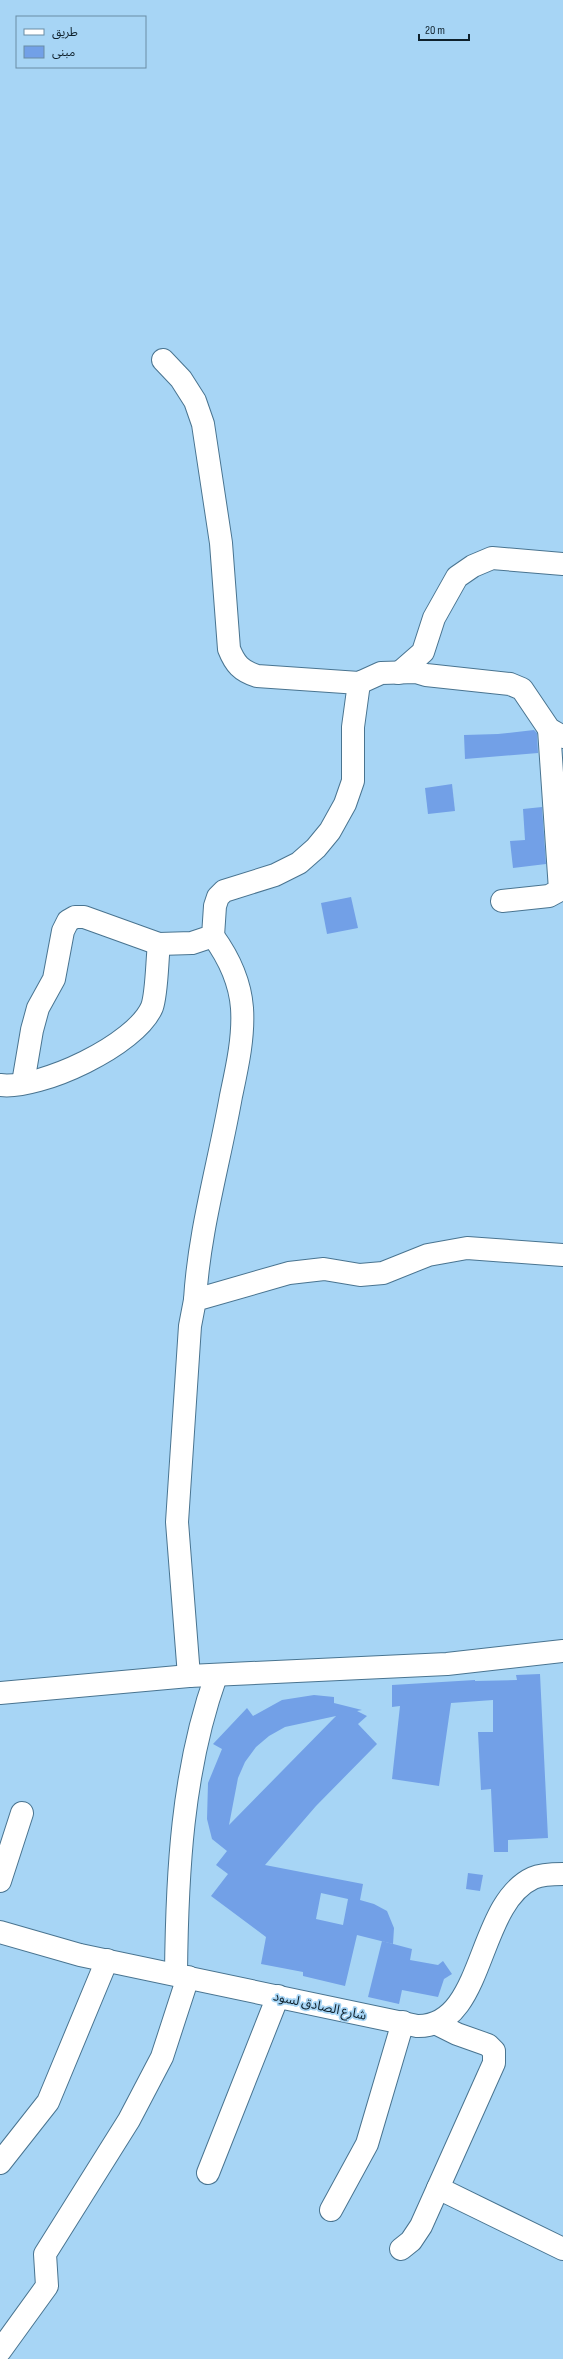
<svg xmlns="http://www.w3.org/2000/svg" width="563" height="2359" font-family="'Sofia Sans Condensed','Noto Sans Arabic',sans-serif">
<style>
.building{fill:#72a0e7;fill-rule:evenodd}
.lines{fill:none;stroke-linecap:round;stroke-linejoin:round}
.minor-casing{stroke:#497490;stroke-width:24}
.minor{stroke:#fff;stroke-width:22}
.labels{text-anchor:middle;stroke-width:3.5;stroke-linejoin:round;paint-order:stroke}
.street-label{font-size:13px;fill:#0f212c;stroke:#a7d5f5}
</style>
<rect width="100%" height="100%" fill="#a7d5f5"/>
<g class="building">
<polygon points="534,730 537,733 538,753 465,759 464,735 498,734"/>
<polygon points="452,784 455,811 428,814 425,788"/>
<polygon points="542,807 546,864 513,868 510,841 525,840 523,809"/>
<polygon points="351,897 358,928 327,934 321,903"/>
<polygon points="540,1674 548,1838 508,1840 508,1852 494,1852 491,1789 481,1790 478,1732 493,1732 493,1700 451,1703 439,1786 392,1779 400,1706 392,1707 392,1685 475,1680 475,1681 517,1680 516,1675"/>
<path d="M314,1695L334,1697V1703L362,1710L357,1711L367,1716L358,1724L377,1744L316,1806L265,1865L363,1884L360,1900L374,1904L387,1911L394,1928L393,1944L357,1935L345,1986L303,1976V1972L261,1964L266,1937L211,1896L228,1874L216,1865L227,1851L212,1839L207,1819L208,1783L222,1749L213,1744L247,1708L253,1716L282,1700ZM336,1716L229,1825L238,1778L245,1762L256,1747L269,1736L285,1727ZM321,1893L348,1899L343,1925L316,1919Z"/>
<polygon points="468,1873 483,1875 480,1891 466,1889"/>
<polygon points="382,1941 412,1949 410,1960 438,1965 443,1961 452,1974 444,1979 438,1997 402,1990 399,2004 368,1997"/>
</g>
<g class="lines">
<g class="minor-casing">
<g id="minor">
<path d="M163,360L181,379L195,401L203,424L221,543L229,649C235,664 241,671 257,676L359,683L381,673L416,672L426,675L510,684L522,689L549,729L563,737"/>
<polyline points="399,673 423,652 434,618 457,577 473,566 492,558 563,564"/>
<polyline points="502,901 549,896 560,890 549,729"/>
<polyline points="23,1083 32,1030 38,1008 54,979 63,931 68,921 75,917 84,917 159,944 192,943 213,936 215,906 218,897 224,891 275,875 299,863 316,848 330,831 345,804 353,781 353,727 359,683"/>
<path d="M0,1085C40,1090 136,1045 152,1007C157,993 157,960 159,944"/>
<path d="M195,1300C199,1231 219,1164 231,1096C237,1068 244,1037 242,1008C240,981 229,958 213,936"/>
<polyline points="189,1676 177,1522 190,1326 195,1300 289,1273 324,1269 360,1275 383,1273 428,1255 467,1248 563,1255"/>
<polyline points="0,1693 189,1676 447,1664 563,1651"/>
<polyline points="0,1881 22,1813"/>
<path d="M0,1932L80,1955L417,2026C485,2028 476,1904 533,1878C542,1874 554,1874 563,1874"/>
<path d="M176,1974C177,1874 182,1771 216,1676"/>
<polyline points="0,2163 48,2102 107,1960"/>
<polyline points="208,2173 278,1996"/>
<polyline points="438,2188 563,2249"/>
<polyline points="331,2210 367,2144 403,2022"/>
<polyline points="401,2249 411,2241 421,2226 494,2063 494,2051 488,2045 457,2034 437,2024"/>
<polyline points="0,2351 47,2286 45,2254 129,2120 162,2057 188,1977"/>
</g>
</g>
<use href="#minor" class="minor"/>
</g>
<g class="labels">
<g class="street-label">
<text transform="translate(320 2005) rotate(12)" y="5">شارع الصادق لسود</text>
</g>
</g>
<rect x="16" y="16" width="130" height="52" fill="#a7d5f5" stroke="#6a8da5"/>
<rect x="24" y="29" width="20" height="6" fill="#ffffff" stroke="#6a8da5"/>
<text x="52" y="36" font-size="12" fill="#0f212c">طريق</text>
<rect x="24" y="46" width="20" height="12" fill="#72a0e7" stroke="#6a8da5"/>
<text x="52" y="56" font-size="12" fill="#0f212c">مبنى</text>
<path d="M419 34v6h50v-6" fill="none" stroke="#0f212c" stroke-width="2"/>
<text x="425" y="34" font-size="12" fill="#0f212c" stroke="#a7d5f5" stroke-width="3" paint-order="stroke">20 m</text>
</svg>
